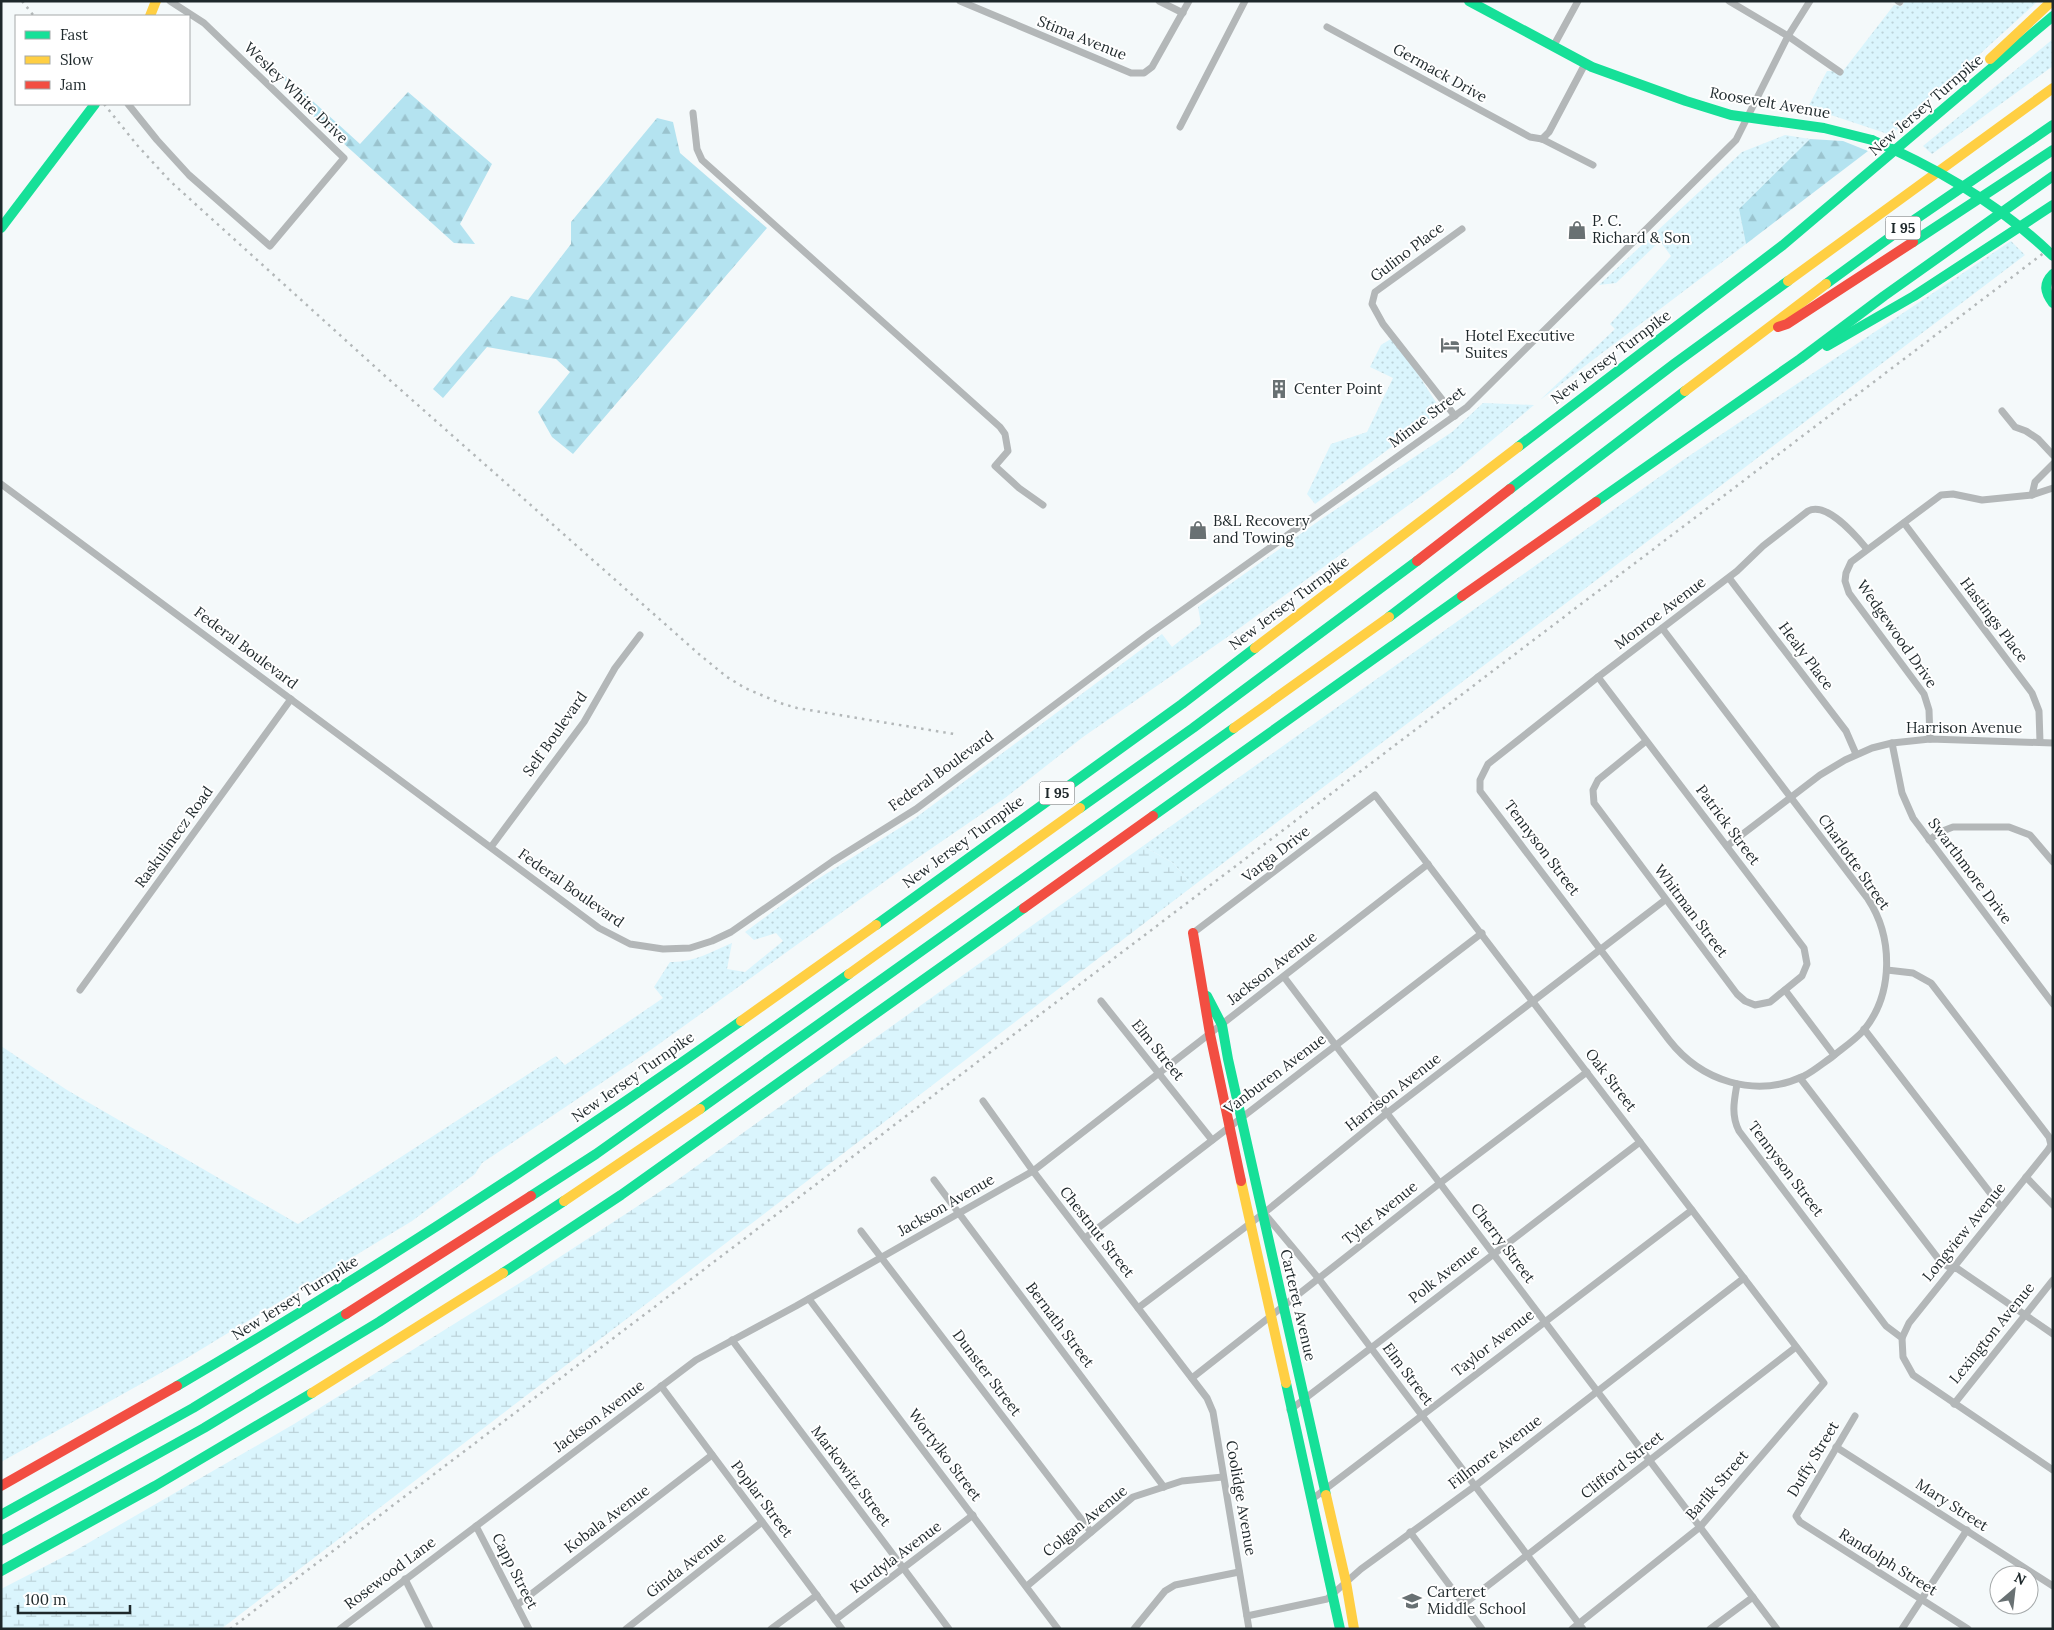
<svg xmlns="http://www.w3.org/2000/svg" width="2054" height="1630" font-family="Lora,serif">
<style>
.grass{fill:url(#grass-dots)}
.forest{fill:url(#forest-firs)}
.wetland{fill:url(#wetland-marsh)}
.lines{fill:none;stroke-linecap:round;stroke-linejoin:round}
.street{stroke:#b3b7b8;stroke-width:7}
.fast{stroke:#16e098;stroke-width:10}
.slow{stroke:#ffcf43;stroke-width:10}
.jam{stroke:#f24e42;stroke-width:10}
.rail{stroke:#b3b8b9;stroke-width:2.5;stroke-dasharray:2.5 5;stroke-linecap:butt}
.fast-bridge{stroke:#16e098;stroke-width:10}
.labels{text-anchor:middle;stroke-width:4;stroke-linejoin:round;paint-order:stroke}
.shield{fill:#fff;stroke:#62686b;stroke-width:1}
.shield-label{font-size:14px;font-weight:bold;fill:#1e282b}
.street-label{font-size:15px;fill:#1e282b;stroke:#fff}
.poi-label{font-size:15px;fill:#1e282b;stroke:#fff;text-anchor:start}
</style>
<defs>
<pattern id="grass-dots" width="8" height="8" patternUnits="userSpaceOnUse" patternTransform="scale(1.25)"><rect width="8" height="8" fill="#daf5fd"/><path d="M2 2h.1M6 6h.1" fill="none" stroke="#bbd2d9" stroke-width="1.8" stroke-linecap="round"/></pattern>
<pattern id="forest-firs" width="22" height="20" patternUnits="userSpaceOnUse" patternTransform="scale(1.25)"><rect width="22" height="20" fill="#b4e3f0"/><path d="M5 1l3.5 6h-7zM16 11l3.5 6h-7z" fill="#9ac3ce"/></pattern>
<pattern id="wetland-marsh" width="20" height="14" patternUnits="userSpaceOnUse" patternTransform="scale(1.25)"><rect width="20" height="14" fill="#daf5fd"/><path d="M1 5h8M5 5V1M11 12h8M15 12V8" fill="none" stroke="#bbd2d9"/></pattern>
</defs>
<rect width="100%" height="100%" fill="#f4f9fa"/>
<g class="grass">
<polygon points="1905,1 2038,1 1891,135 1834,116 1807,109 1827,71 1843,71 1894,5 1902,6"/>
<polygon points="2053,39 2053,66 1932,154 1923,146"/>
<polygon points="1785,135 1810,139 1739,209 1746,244 1540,400 1615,329 1610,324 1671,256 1660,241 1616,283 1599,285 1742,152"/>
<polygon points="2011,241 2025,255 1193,886 1173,863 1143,846 1683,460"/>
<polygon points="1394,337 1441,410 1315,504 1307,494 1331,444 1367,432 1393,378 1370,367 1381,345"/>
<path d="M1483,403L1534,405L1454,472L1226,638L1083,737L1005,798L916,859L652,1049L482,1163L475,1174L412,1221L182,1361L1,1462V1046L67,1090L298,1224L556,1056L565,1065L663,998L654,987L670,962C693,963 711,952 732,943L727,969L745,972L783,941L776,933L754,940L745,932L813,882L914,819L1162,634L1172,647L1201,624L1198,607L1320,520L1452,432Z"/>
</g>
<g class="forest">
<polygon points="273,65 360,144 408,92 492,164 460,224 475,244 454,243 312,115"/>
<polygon points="657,118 673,122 680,153 767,228 573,454 552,437 538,412 570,372 556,359 487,347 443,398 433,389 511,296 528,300 571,244 571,222"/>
<polygon points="1810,139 1843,141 1868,151 1746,244 1739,209"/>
</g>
<polygon class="wetland" points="1143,846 1173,863 1193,886 221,1629 1,1629 1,1589 71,1553 294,1424 523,1281 673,1183"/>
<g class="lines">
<g class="street">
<polyline points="960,1 1131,73 1144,73 1152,67 1189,1"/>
<polyline points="1159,1 1183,13"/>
<polyline points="1729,1 1788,36 1840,72"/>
<polyline points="1898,1 1900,2"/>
<polyline points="1327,27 1530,137 1542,139 1593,165"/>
<polyline points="1553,47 1578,1"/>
<polyline points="128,104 157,140 189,175 270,246 344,158 204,23 170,1"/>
<polyline points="693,113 697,149 702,160 1000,427 1005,434 1008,451 995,466 1019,488 1043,505"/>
<polyline points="1180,127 1245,1"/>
<polyline points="1542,139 1549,132 1585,64"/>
<polyline points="2002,411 2015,427 2026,431 2038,439 2053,455"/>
<polyline points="1455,416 1383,324 1372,304 1375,292 1462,229"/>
<polyline points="1,484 599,928 630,944 663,949 690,948 712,941 731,932 833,861 916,809 1149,634 1467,407 1736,140 1788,36 1810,1"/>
<polyline points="2032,495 2035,482 2053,464"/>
<polyline points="1904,523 2032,693 2039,711 2040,742"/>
<polyline points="1729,578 1846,731 1856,754"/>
<path d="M1662,628L1868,899C1893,937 1894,993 1864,1030C1855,1040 1843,1048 1832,1057C1823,1063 1814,1071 1804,1076C1755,1099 1701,1081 1669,1040L1480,791V780L1488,764L1598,677L1737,571L1763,546L1808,511C1827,501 1856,536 1867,549"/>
<polyline points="1598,677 1804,948 1807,964 1802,976 1770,1002 1755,1005 1745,1001 1737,994 1594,803 1593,790 1598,780 1646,741"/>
<polyline points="1930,739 1929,710 1924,694 1849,593 1845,581 1846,573 1851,562 1941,495 1953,494 1982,500 2032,495 2053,488"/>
<polyline points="1892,743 1902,793 1913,818 2053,1004"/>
<polyline points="1929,840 1940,832 1953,827 2009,827 2030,835 2053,862"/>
<polyline points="1727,846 1820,775 1845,760 1872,748 1892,743 1930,739 2053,743"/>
<polyline points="491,847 584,722 615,668 640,635"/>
<polyline points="1193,933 1375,795 1824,1383 1700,1527 1572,1629"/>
<polyline points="1887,970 1913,973 1931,983 2049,1137 2051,1145 2048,1150 1909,1323 1902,1338"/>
<polyline points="1284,977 1777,1629"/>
<polyline points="80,990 291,699"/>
<polyline points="1785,990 1834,1055"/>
<polyline points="1101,1001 1212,1140"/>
<polyline points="1864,1029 2001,1207"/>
<polyline points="1800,1078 1940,1261 1947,1266 1958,1269 2053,1334"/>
<path d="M1737,1084C1734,1101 1731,1115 1739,1131L1886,1326L1902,1338L1903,1357L1913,1375L2053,1470"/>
<polyline points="983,1101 1033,1171 1207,1398 1213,1412 1249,1629"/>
<polyline points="2026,1177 2053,1205"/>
<polyline points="934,1180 1164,1487"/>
<polyline points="1264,1213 1319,1279 1583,1629"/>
<polyline points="861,1231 1091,1532"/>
<polyline points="1085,1238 1482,933"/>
<polyline points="809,1299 1058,1629"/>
<polyline points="1138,1308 1264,1213 1387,1113 1665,900"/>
<polyline points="732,1340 949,1629"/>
<polyline points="1192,1378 1440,1183 1587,1072"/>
<polyline points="661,1386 842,1629"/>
<polyline points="1954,1404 2053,1280"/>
<polyline points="1290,1410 1640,1142"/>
<polyline points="1855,1416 1796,1516 1800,1522 1968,1629"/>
<polyline points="1836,1447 2053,1586"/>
<polyline points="1311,1500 1692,1210"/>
<polyline points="476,1526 529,1629"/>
<polyline points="1410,1532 1482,1629"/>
<polyline points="405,1579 430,1629"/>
<polyline points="1027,1586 1133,1497 1182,1481 1223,1477"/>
<polyline points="1464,1604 1796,1347"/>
<polyline points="517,1605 712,1455"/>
<polyline points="1247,1616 1327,1599 1361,1569 1475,1486 1744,1278"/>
<polyline points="835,1620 973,1515"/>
<polyline points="340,1629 696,1360 796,1306 1033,1171 1428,864"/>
<polyline points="626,1629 762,1522"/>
<polyline points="771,1629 817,1595"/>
<polyline points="1134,1629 1165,1591 1175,1585 1239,1572"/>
<polyline points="1710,1629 1753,1597"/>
<polyline points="1902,1629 1967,1530"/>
</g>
<g class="fast">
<polyline points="1469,1 1592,67 1686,101 1731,115 1824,128 1872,140"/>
<polyline points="1,228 95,104"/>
<polyline points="1913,242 2053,150"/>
<path d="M2053,274C2043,284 2045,292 2053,303"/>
<polyline points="1826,284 1904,227 2053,125"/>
<polyline points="1827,346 1914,296 2053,205"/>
<polyline points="1518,447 1783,245 2053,16"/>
<polyline points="1510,489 1674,364 1788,281"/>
<polyline points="1596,502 1800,359 1884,296 2053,176"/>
<polyline points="1389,617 1685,391"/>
<polyline points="1080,808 1193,728 1417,561"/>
<polyline points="1153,816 1462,596"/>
<polyline points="876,925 1182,704 1255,648"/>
<polyline points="1207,996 1222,1025 1228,1059 1326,1495"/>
<polyline points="700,1109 1234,728"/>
<polyline points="531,1196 596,1154 849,974"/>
<polyline points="503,1273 621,1195 1024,908"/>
<polyline points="1286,1383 1340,1629"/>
<path d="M177,1386C370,1273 558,1150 741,1021"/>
<polyline points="1,1515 193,1408 346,1314"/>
<polyline points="1,1541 204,1428 379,1322 564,1201"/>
<polyline points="1,1571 155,1486 312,1393"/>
</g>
<g class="slow">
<polyline points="150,16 156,1"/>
<polyline points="1990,59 2052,1"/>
<polyline points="1788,281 2053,88"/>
<polyline points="1685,391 1826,284"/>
<polyline points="1255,648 1518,447"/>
<polyline points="1234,728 1389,617"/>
<polyline points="849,974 1080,808"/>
<polyline points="741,1021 876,925"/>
<polyline points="1241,1181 1286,1383"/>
<polyline points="564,1201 700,1109"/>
<polyline points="312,1393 503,1273"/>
<polyline points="1326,1495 1346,1582 1354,1629"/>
</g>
<g class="jam">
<polyline points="1778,327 1787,324 1913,242"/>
<polyline points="1417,561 1510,489"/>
<polyline points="1462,596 1596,502"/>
<polyline points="1024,908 1153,816"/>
<polyline points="1193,933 1210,1034 1241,1181"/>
<polyline points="346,1314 531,1196"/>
<polyline points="1,1486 177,1386"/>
</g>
<g class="rail">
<polyline points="22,1 34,16"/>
<polyline points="104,104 137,145 170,181 384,375 700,655 727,677 745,688 780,703 797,708 954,734"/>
<polyline points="230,1629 2053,246"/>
</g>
<path class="fast-bridge" d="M1872,140C1940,169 2000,205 2053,256"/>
</g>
<defs>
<g id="shop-bare" transform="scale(1.5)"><path d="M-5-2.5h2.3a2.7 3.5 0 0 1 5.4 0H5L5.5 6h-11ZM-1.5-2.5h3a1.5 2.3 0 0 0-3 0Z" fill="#697173" stroke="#fff" stroke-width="2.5" paint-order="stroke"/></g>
<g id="hotel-bare" transform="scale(1.5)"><path d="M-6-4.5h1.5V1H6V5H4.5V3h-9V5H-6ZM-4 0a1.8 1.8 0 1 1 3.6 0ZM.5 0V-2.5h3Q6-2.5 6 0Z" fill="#697173" stroke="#fff" stroke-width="2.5" paint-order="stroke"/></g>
<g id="building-bare" transform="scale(1.5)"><path d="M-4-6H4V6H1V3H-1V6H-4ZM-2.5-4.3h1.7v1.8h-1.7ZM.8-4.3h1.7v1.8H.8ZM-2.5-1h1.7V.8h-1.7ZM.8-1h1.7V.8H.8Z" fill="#697173" stroke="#fff" stroke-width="2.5" paint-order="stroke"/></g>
<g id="school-bare" transform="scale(1.5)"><path d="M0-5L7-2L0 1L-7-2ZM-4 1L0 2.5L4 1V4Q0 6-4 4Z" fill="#697173" stroke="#fff" stroke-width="2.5" paint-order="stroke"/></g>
</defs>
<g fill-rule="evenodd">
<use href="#shop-bare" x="1577" y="230"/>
<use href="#hotel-bare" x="1450" y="345"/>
<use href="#building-bare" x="1279" y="389"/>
<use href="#shop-bare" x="1198" y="530"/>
<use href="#school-bare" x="1412" y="1601"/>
</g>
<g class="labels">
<g class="shield">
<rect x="1885.5" y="216.5" width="35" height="23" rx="4"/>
<rect x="1039.5" y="781.5" width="35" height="23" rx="4"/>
</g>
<g class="shield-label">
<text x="1903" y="233">I 95</text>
<text x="1057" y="798">I 95</text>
</g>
<g class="street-label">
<text transform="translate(1082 38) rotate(22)" y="5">Stima Avenue</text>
<text transform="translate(1440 73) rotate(29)" y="5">Germack Drive</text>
<text transform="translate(296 93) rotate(44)" y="5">Wesley White Drive</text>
<text transform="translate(1770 103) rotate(10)" y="5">Roosevelt Avenue</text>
<text transform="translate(1926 105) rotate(-41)" y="5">New Jersey Turnpike</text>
<text transform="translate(1407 252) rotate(-37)" y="5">Gulino Place</text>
<text transform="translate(1611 357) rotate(-37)" y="5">New Jersey Turnpike</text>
<text transform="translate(1427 417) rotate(-37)" y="5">Minue Street</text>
<text transform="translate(1289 603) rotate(-37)" y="5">New Jersey Turnpike</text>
<text transform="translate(1660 613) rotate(-37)" y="5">Monroe Avenue</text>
<text transform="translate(1994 620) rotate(53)" y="5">Hastings Place</text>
<text transform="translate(1897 634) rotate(55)" y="5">Wedgewood Drive</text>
<text transform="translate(246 648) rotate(37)" y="5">Federal Boulevard</text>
<text transform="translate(1806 656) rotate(53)" y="5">Healy Place</text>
<text x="1964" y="733">Harrison Avenue</text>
<text transform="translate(555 734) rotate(-55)" y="5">Self Boulevard</text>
<text transform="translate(941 771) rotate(-36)" y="5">Federal Boulevard</text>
<text transform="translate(1728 825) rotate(53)" y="5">Patrick Street</text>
<text transform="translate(174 837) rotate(-54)" y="5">Raskulinecz Road</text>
<text transform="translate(963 842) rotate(-36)" y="5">New Jersey Turnpike</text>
<text transform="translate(1542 848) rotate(53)" y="5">Tennyson Street</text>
<text transform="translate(1276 854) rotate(-38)" y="5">Varga Drive</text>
<text transform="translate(1854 862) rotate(55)" y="5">Charlotte Street</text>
<text transform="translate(1970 871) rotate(53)" y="5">Swarthmore Drive</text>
<text transform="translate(571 888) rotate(35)" y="5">Federal Boulevard</text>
<text transform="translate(1691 911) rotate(53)" y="5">Whitman Street</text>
<text transform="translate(1272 968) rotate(-38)" y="5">Jackson Avenue</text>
<text transform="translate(1158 1050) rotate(51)" y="5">Elm Street</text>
<text transform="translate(1275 1074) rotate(-37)" y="5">Vanburen Avenue</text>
<text transform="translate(633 1077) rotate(-35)" y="5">New Jersey Turnpike</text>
<text transform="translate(1611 1080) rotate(53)" y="5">Oak Street</text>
<text transform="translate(1393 1092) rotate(-38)" y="5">Harrison Avenue</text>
<text transform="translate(1786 1169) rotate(53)" y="5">Tennyson Street</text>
<text transform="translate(946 1205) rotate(-30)" y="5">Jackson Avenue</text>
<text transform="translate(1380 1213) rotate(-39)" y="5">Tyler Avenue</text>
<text transform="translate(1097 1232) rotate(52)" y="5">Chestnut Street</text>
<text transform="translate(1964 1232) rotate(-51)" y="5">Longview Avenue</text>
<text transform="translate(1503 1243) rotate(53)" y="5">Cherry Street</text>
<text transform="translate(1444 1274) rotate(-38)" y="5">Polk Avenue</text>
<text transform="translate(295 1298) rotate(-32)" y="5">New Jersey Turnpike</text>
<text transform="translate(1298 1305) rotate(77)" y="5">Carteret Avenue</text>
<text transform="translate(1060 1325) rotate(53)" y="5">Bernath Street</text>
<text transform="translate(1992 1333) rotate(-51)" y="5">Lexington Avenue</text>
<text transform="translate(1493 1343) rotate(-38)" y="5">Taylor Avenue</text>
<text transform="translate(987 1373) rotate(53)" y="5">Dunster Street</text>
<text transform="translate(1408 1374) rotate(53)" y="5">Elm Street</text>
<text transform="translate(599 1416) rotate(-37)" y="5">Jackson Avenue</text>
<text transform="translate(1495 1452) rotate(-37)" y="5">Fillmore Avenue</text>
<text transform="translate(945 1455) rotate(53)" y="5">Wortylko Street</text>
<text transform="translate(1813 1459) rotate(-59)" y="5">Duffy Street</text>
<text transform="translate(1622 1465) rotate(-38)" y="5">Clifford Street</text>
<text transform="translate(851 1476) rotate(53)" y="5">Markowitz Street</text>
<text transform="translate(1717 1485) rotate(-49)" y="5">Barlik Street</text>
<text transform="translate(1241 1498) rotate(80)" y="5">Coolidge Avenue</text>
<text transform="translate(762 1499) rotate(53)" y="5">Poplar Street</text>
<text transform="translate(1952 1505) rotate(33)" y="5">Mary Street</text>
<text transform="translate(607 1519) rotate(-37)" y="5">Kobala Avenue</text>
<text transform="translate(1085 1521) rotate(-39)" y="5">Colgan Avenue</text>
<text transform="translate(896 1557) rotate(-37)" y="5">Kurdyla Avenue</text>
<text transform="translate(1888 1562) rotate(32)" y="5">Randolph Street</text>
<text transform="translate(686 1565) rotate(-38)" y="5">Ginda Avenue</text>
<text transform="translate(515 1571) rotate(63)" y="5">Capp Street</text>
<text transform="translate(390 1573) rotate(-37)" y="5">Rosewood Lane</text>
</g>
<g class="poi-label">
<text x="1592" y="226">P. C.<tspan x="1592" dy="17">Richard &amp; Son</tspan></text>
<text x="1465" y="341">Hotel Executive<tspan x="1465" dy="17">Suites</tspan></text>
<text x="1294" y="394">Center Point</text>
<text x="1213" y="526">B&amp;L Recovery<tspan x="1213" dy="17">and Towing</tspan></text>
<text x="1427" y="1597">Carteret<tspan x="1427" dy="17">Middle School</tspan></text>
</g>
</g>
<rect width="2054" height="1630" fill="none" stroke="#1e282b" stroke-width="5"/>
<rect x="15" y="15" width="175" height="90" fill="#ffffff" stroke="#a5a9aa"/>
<rect x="25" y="31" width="25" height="8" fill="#16e098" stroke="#a5a9aa"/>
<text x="60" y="40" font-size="15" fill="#1e282b">Fast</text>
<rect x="25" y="56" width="25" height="8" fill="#ffcf43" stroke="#a5a9aa"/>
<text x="60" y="65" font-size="15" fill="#1e282b">Slow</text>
<rect x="25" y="81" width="25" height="8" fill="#f24e42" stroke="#a5a9aa"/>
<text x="60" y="90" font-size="15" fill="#1e282b">Jam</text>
<g transform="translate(2014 1590) rotate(28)"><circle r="24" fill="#ffffff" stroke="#a5a9aa"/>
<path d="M0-4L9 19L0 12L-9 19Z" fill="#697173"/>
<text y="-8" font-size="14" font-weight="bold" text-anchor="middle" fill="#1e282b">N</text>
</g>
<path d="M18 1605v8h112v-8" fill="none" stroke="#1e282b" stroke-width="2.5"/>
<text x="25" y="1605" font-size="15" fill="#1e282b" stroke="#ffffff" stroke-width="4" paint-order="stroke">100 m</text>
</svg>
